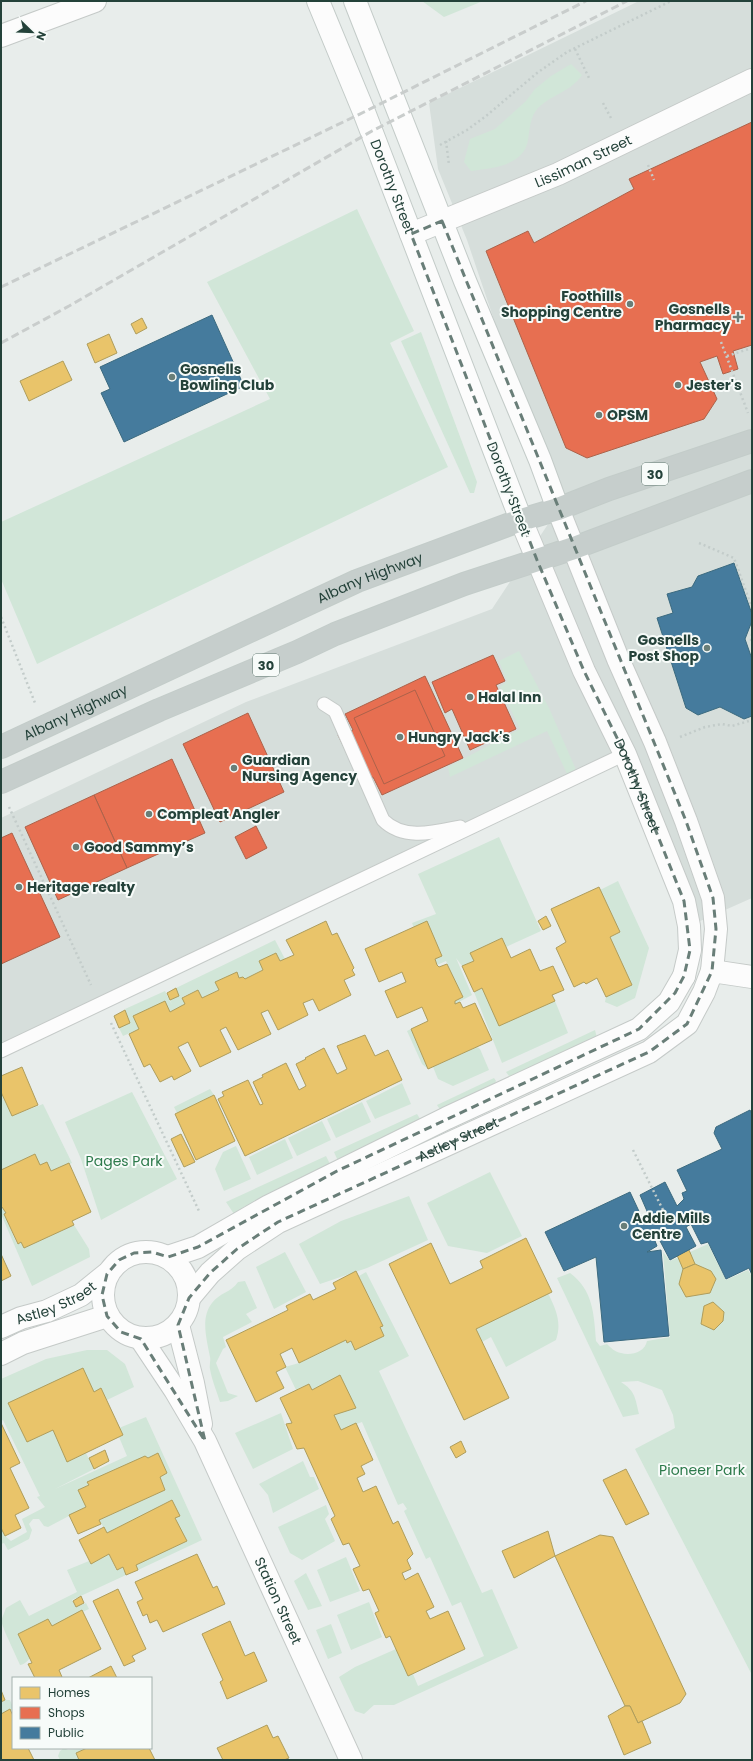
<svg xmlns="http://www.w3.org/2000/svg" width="753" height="1761" font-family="Poppins,sans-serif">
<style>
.built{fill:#d6dedb}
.green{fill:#d1e6d8}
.homes{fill:#e9c46a;stroke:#ae9d5c}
.shops{fill:#e76f51;stroke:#ac624a}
.public{fill:#457b9d;stroke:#3b6a7f}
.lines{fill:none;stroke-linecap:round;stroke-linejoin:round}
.service-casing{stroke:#c5cac8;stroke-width:15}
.minor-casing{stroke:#c5cac8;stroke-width:24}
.tertiary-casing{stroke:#c5cac8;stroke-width:24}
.secondary-casing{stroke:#c3cbc8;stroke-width:24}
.trunk-casing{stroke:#c3ccc9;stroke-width:24}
.path{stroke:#c3ccca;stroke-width:2.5;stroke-dasharray:2 3;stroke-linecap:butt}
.service{stroke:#fcfcfc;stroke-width:13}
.minor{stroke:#fcfcfc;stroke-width:22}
.tertiary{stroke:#fcfcfc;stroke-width:22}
.secondary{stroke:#fcfcfc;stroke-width:22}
.trunk{stroke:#c6cecc;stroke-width:22}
.rail{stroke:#c9cdcc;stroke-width:3;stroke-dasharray:8 4;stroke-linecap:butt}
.marked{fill:none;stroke:#697e78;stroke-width:3;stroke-dasharray:8 5;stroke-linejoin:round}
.poi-dot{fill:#697e78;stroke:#f7fbf9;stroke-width:1.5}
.labels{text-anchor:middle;stroke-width:4;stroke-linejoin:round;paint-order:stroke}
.shield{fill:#f7fbf9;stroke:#637a73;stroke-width:1}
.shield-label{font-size:13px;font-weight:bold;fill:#24423a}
.street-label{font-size:14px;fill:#24423a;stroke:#f7fbf9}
.poi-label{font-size:14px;font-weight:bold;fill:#24423a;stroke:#f7fbf9;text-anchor:start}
.park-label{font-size:14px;fill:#2d7a4b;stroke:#f7fbf9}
</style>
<rect width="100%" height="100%" fill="#e8edeb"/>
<polygon class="built" points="639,1 752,1 752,898 689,926 625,754 1,1045 1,818 246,702 492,609 558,509 467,240 438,169 429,103"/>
<g class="green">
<polygon points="422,1 483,1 444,17"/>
<path d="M571,64L582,75C572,91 551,95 538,108C530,117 530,128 528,140C524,166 492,168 471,171L464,162L470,139L495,129L526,101L535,89L551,76Z"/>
<polygon points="357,209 414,331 390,343 448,467 37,664 1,579 1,522 270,399 207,282"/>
<polygon points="421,332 477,482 474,493 470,493 401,341"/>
<polygon points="519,651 549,708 577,772 568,776 547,731 450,777 448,767 520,729 500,687 507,681 499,661"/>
<polygon points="499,837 541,931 506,947 502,938 470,953 474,961 462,966 456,958 472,995 455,1004 455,1001 463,997 446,961 437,965 435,959 442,955 427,922 414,928 412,923 436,914 418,874"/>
<polygon points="618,881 649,948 635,998 617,1007 605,1002 606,997 632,985 610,937 620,932 600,890"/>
<polygon points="275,940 285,959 280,961 276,953 259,961 263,970 245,979 243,977 239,978 237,972 215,982 219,990 202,998 198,990 182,997 185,1004 170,1012 133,1016 139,1029 123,1036 119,1028 130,1022 125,1009 165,991 172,1005 170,1000 179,996 176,988"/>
<polygon points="482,988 555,1001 568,1033 502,1063 474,992"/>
<polygon points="411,1029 428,1069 422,1064 407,1031"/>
<polygon points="595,1030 598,1042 518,1079 509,1076 506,1072"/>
<polygon points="477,1047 480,1049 489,1070 453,1086 438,1079 433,1067"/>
<polygon points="494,1078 496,1081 491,1093 441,1111 437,1105"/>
<polygon points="402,1083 411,1104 375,1119 366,1101"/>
<polygon points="210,1089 214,1095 177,1113 174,1107"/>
<polygon points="1,1092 12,1116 43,1104 72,1163 51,1171 47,1162 40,1165 35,1154 1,1170"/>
<polygon points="132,1092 177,1179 101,1220 81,1159 65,1122"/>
<polygon points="362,1102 371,1122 336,1138 327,1119"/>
<polygon points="417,1114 422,1122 338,1161 334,1152"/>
<polygon points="322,1121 331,1140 297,1156 288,1138"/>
<polygon points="285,1139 293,1158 257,1175 249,1157"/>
<polygon points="236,1146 251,1179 224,1191 215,1169 223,1152"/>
<polygon points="326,1156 330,1164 251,1207 245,1206 234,1214 226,1202"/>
<polygon points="490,1172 522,1236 487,1253 448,1246 427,1203"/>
<polygon points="409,1196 428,1240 367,1268 320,1284 299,1244 341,1221"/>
<polygon points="1,1207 2,1207 6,1213 4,1214 17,1244 21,1242 24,1248 74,1225 89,1249 90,1257 32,1286 1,1214"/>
<path d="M708,1244L726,1280L748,1270L752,1277V1675L635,1449L675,1428L673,1415L662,1390L638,1381L621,1382C635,1391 635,1397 639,1414L623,1417L557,1278L570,1273C593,1290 594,1314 596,1341L600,1346L607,1344C611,1348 615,1352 621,1353C631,1356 645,1352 647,1341L670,1337L663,1252L670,1261Z"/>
<polygon points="285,1252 306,1292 274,1309 256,1267"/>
<polygon points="366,1272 409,1356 379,1371 482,1593 492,1589 518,1648 394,1705 374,1705 364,1714 355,1711 339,1677 355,1667 396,1649 408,1676 413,1674 418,1686 484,1656 461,1602 452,1606 430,1557 426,1559 404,1511 407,1509 403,1503 398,1505 362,1422 341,1430 334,1415 356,1408 340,1376 312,1390 309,1384 296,1390 285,1367 299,1363 346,1340 347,1343 351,1342 355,1350 384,1336 380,1327 383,1326 359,1276"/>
<path d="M245,1281L257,1308L246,1314L252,1322L223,1337L226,1347L223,1349L216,1363L228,1393L238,1396L228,1401L220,1402C217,1392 212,1381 210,1369C209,1365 211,1361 210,1357C207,1340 200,1318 212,1303C219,1293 232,1292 238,1282Z"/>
<path d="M548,1293C556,1310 562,1322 556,1340L506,1367L491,1337L482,1342L476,1329Z"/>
<polygon points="87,1350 107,1350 125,1364 134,1387 107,1400 101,1388 94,1392 8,1404 27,1442 53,1430 67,1461 86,1453 94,1469 55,1489 127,1456 119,1437 123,1435 119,1428 146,1417 202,1540 138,1570 136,1565 187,1541 175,1518 172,1500 107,1533 99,1520 165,1490 160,1477 167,1473 158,1453 148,1458 145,1456 88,1482 89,1485 78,1490 86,1507 48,1527 44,1526 39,1519 33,1519 29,1524 32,1530 29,1539 8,1550 4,1543 1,1544 1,1528 5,1536 11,1541 27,1532 22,1519 45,1507 37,1497 40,1496 3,1420 1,1421 1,1379 46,1359"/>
<polygon points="281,1413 293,1449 253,1469 235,1433"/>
<polygon points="303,1461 310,1477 314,1477 319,1489 273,1513 268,1495 259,1484"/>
<polygon points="326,1505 329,1514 325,1519 335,1541 302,1560 290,1553 278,1527"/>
<path d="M109,1554L116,1570L123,1567L126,1575L72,1600L76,1607L86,1603L89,1609L52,1626L48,1619C43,1631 33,1664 20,1665L5,1632L1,1621L6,1608L20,1600L29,1616L77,1592L67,1570L89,1561L91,1564Z"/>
<polygon points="346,1557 360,1591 330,1602 317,1570"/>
<polygon points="306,1573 322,1606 308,1610 294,1581"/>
<polygon points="369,1602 382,1637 351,1650 337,1615"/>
<polygon points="331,1624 342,1653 328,1659 316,1630"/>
<polygon points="5,1700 10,1700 13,1707 13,1716 10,1710 1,1714 1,1702"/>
<polygon points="64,1748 68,1750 86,1749 76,1753 79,1760 60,1760 58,1756 60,1751"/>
</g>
<g class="homes">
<polygon points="142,318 147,328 136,334 131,324"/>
<polygon points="109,334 117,353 95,363 87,344"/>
<polygon points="63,361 72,380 29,401 20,381"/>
<polygon points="599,887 620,932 610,937 632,985 606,997 597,978 586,984 584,982 574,987 556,948 566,942 551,909"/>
<polygon points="546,916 551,926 543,930 538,921"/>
<polygon points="326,921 332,935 337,933 354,968 352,970 355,975 344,980 351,995 319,1011 313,999 303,1003 308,1015 278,1030 268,1010 261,1013 271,1034 238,1050 226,1027 220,1030 231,1052 200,1067 188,1042 178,1047 191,1071 174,1080 172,1076 160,1082 150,1064 144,1067 129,1034 139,1029 133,1016 165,1001 170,1012 185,1004 182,998 198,990 202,998 219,990 215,982 237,972 239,978 243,977 245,979 263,970 259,961 276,953 280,961 294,955 286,940"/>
<polygon points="427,921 442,956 435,959 437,965 439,967 447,964 463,997 455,1001 455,1004 460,1002 463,1008 475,1003 492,1040 428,1069 411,1029 428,1021 422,1007 397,1018 385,991 406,982 402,972 379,982 365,949"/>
<polygon points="502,938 511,958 530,949 540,971 553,966 564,990 552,995 555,1001 499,1026 482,988 474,992 462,966 474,961 470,953"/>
<polygon points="176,988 179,996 170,1000 167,993"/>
<polygon points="125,1010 130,1023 119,1028 114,1016"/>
<polygon points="365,1035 375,1056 388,1050 402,1080 245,1156 218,1099 224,1096 222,1092 248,1080 260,1105 263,1104 253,1082 263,1077 262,1075 286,1063 299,1090 306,1086 296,1064 306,1059 305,1058 324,1048 337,1074 347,1069 337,1046"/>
<polygon points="22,1067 38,1105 12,1116 1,1092 1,1076"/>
<polygon points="214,1095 235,1141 196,1160 175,1114"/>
<polygon points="181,1134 195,1162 184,1167 171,1139"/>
<polygon points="35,1154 40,1165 47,1162 51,1171 69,1163 91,1212 72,1221 74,1225 24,1248 21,1242 18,1244 4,1214 6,1213 2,1207 1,1207 1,1170"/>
<polygon points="526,1238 552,1292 476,1329 509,1398 464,1420 389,1264 431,1243 450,1284 483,1268 480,1261"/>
<polygon points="689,1250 695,1264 683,1269 677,1255"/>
<polygon points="1,1254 11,1276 1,1281"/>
<polygon points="695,1264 711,1271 716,1279 710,1293 686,1297 679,1284 683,1269"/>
<polygon points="356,1271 383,1326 380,1327 384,1336 355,1350 351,1341 347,1343 346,1340 299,1363 292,1348 280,1354 286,1367 276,1372 284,1388 256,1402 226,1340 288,1310 286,1306 310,1294 313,1300 336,1289 333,1283"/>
<polygon points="713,1302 724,1312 723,1321 714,1330 701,1324 704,1306"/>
<polygon points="83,1368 94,1392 101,1388 123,1435 67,1462 53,1430 27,1442 8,1403"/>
<polygon points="340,1375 356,1408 334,1415 341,1430 356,1423 373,1460 361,1466 365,1474 357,1478 363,1492 376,1486 393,1524 398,1521 413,1554 407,1560 411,1569 402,1573 405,1580 418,1573 434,1607 426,1611 430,1619 448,1611 465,1649 408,1676 390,1636 386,1638 375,1613 379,1611 369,1589 363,1591 353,1569 360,1566 349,1543 343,1545 331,1519 335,1516 304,1448 297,1449 286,1424 292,1423 280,1398 309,1384 312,1390"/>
<polygon points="1,1423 20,1463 10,1468 29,1508 15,1515 21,1528 5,1536 1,1528"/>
<polygon points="461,1441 466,1452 456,1458 450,1447"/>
<polygon points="105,1450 109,1461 94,1469 89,1458"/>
<polygon points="158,1453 167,1473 160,1477 165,1490 99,1520 101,1524 78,1534 69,1515 86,1507 78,1490 89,1485 87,1482 145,1456 148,1458"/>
<polygon points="626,1469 649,1514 626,1525 603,1480"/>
<polygon points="172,1500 180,1516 175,1518 187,1541 136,1565 138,1570 126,1575 123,1567 117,1570 109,1554 91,1564 79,1540 104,1527 107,1533"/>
<polygon points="548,1531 555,1556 514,1578 502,1551"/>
<polygon points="600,1535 613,1537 686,1694 680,1703 638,1723 630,1706 625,1706 555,1556"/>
<polygon points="197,1554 213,1588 217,1586 225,1604 163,1632 157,1620 150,1623 147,1614 143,1616 137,1602 143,1599 135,1582"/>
<polygon points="118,1589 146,1649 132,1656 135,1661 124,1666 93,1601"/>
<polygon points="81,1596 84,1603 76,1607 73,1601"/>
<polygon points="82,1610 101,1649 59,1670 62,1677 60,1678 35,1678 28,1664 32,1663 18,1634 48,1619 52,1626"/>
<polygon points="230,1621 245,1656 254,1652 267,1681 227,1699 220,1682 223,1680 202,1634"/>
<polygon points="111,1666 117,1678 88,1678"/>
<polygon points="1,1690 5,1700 1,1702"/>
<polygon points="625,1706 630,1706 638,1723 642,1721 651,1743 624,1755 608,1716"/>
<polygon points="10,1709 13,1716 13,1748 28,1748 34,1760 1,1760 1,1714"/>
<polygon points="267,1725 273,1738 278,1736 289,1758 284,1760 223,1760 217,1748"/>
<polygon points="149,1748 155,1760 79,1760 76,1753 87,1748"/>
</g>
<g class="shops">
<polygon points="752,122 752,345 733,351 738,369 723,374 717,356 700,362 717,399 704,419 587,458 566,448 486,251 528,231 534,243 634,189 629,179"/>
<polygon points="493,655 505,681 496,685 516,729 470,750 452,709 445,713 432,682"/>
<polygon points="425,676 463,758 382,795 373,777 361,783 338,735 353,730 345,714"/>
<polygon points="415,690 445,756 384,784 354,718"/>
<polygon points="248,713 284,792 220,822 183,744"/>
<polygon points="172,759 205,833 127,868 94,795"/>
<polygon points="94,795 127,868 58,900 25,827"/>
<polygon points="256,826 267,848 246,859 235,837"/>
<polygon points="12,833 60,937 1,964 1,838"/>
</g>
<g class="public">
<polygon points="212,315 244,386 124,442 101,393 110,389 100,367"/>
<polygon points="734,563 752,614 752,621 745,639 752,659 752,716 744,719 720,707 698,715 686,708 657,618 673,613 667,594 692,587 698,576"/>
<polygon points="750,1110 752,1114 752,1275 749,1268 726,1279 708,1242 701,1244 691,1224 686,1227 696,1246 670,1260 659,1239 655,1241 657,1246 647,1252 661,1250 669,1336 604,1342 596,1257 564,1271 545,1232 630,1192 644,1222 650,1218 640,1195 665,1182 677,1206 684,1199 682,1193 687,1191 677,1170 722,1149 714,1133 716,1127"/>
</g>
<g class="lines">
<g class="service-casing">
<g id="service">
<path d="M324,704L335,711L383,820C404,841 435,832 460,827"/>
<polyline points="1,1051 625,754"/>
</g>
</g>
<g class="minor-casing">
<g id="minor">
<path id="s1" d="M411,234L558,174L752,80"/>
<circle cx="146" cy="1295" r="43"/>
<polyline points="168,1257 198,1247 269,1206 447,1118 639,1029 669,1002 684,976"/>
<path id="s2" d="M189,1298L210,1273L237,1249L278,1222L649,1052L687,1024L704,992L712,971L752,977"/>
<polyline points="178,1325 193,1383 201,1424"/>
<path id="s3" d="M1,1327L21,1318L47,1311L81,1295L107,1274"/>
<path id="s4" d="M141,1339L175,1390L205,1441L351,1760"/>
<polyline points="1,1354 23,1343 107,1316"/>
</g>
</g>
<g class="tertiary-casing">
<g id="tertiary">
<polyline points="1,36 95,1"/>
<polyline points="558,509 618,659 655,742 686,821 713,898 716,929 712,971"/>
<path id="s5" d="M521,520L584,671L625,754L684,901L689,926L690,950L684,976"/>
</g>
</g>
<g class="secondary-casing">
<g id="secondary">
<path id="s6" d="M318,1L364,112L521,520"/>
<polyline points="355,1 465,281 540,460 558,509"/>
</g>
</g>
<g class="trunk-casing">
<g id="trunk">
<path id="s7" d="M1,747L357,581L521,520L558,509L609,489L752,441"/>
<polyline points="1,782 159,710 297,652 335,634 464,584 574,548 752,481"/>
</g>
</g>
<g class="path">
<polyline points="575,49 589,78"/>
<polyline points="603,103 612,120"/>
<polyline points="446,141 449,165"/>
<polyline points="440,145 467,130 486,116 537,73 567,52 671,1"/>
<polyline points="648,165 654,180"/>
<polyline points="721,342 748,413"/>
<polyline points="727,356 752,348"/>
<polyline points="699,543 734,558 752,608"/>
<polyline points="1,617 35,703"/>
<polyline points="752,634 751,640 752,644"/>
<polyline points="680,737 705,727 722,724 732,726 752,720"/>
<polyline points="9,807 91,985"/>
<polyline points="111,1023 199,1211"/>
<polyline points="633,1150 664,1212"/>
</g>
<use href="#service" class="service"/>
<use href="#minor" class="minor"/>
<use href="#tertiary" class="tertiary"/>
<use href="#secondary" class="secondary"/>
<use href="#trunk" class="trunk"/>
<g class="rail">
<polyline points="1,287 364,112 586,1"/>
<polyline points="1,343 69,306 372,131 627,1"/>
</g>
</g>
<path class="marked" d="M442,221L686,821L713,898L716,929L712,971L687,1024L649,1052L278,1222L237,1249L210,1273L189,1298L178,1325L205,1441L141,1339L121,1332L107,1316L102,1295L107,1274L119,1260L134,1253L152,1252L168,1257L198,1247L337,1171L639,1029L675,993L684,976L690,950L684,901L625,754L584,671L537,560L411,234Z"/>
<g class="poi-dot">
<circle cx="630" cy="304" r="4"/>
<path d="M736 311h4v4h4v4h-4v4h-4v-4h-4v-4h4z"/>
<circle cx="172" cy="377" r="4"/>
<circle cx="678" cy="385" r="4"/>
<circle cx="599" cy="415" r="4"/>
<circle cx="707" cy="648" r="4"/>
<circle cx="470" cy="697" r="4"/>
<circle cx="400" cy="737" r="4"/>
<circle cx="234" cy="768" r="4"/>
<circle cx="149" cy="814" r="4"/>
<circle cx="76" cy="847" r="4"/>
<circle cx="19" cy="887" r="4"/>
<circle cx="624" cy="1226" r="4"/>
</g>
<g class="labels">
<g class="shield">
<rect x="642" y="463" width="26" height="22" rx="3"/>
<rect x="253" y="654" width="26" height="22" rx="3"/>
</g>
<g class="shield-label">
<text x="655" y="479">30</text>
<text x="266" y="670">30</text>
</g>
<g class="street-label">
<text dy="5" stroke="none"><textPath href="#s1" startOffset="187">Lissiman Street</textPath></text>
<text dy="5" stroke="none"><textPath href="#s6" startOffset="200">Dorothy Street</textPath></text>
<text transform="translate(509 489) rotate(69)" y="5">Dorothy Street</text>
<text dy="5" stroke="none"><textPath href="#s7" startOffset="406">Albany Highway</textPath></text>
<text dy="5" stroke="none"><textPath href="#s7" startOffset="82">Albany Highway</textPath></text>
<text dy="5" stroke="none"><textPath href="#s5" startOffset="290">Dorothy Street</textPath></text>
<text dy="5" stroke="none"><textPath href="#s2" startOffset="316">Astley Street</textPath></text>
<text dy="5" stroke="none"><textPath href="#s3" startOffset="60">Astley Street</textPath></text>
<text dy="5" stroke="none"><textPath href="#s4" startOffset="296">Station Street</textPath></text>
</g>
<g class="poi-label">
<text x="622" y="301" text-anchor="end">Foothills<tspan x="622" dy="16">Shopping Centre</tspan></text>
<text x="730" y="314" text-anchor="end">Gosnells<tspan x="730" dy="16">Pharmacy</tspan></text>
<text x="180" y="374">Gosnells<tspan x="180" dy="16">Bowling Club</tspan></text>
<text x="686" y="390">Jester's</text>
<text x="607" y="420">OPSM</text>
<text x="699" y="645" text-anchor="end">Gosnells<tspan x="699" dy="16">Post Shop</tspan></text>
<text x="478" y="702">Halal Inn</text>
<text x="408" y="742">Hungry Jack's</text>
<text x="242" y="765">Guardian<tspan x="242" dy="16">Nursing Agency</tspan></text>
<text x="157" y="819">Compleat Angler</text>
<text x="84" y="852">Good Sammy’s</text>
<text x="27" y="892">Heritage realty</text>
<text x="632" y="1223">Addie Mills<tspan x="632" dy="16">Centre</tspan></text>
</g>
<g class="park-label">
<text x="124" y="1166">Pages Park</text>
<text x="702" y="1475">Pioneer Park</text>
</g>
</g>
<rect width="753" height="1761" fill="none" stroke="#24423a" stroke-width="4"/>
<rect x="12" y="1677" width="140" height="72" fill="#f7fbf9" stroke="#a3b1ad"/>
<rect x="20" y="1687" width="20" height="12" fill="#e9c46a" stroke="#a3b1ad"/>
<text x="48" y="1697" font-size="12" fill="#24423a">Homes</text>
<rect x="20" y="1707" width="20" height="12" fill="#e76f51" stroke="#a3b1ad"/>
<text x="48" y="1717" font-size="12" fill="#24423a">Shops</text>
<rect x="20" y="1727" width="20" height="12" fill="#457b9d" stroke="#a3b1ad"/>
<text x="48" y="1737" font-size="12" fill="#24423a">Public</text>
<g transform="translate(32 32) rotate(113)" stroke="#f7fbf9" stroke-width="3" paint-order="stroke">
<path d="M0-3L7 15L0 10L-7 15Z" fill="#24423a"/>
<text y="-6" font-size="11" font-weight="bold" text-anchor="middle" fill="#24423a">N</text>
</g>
</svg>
